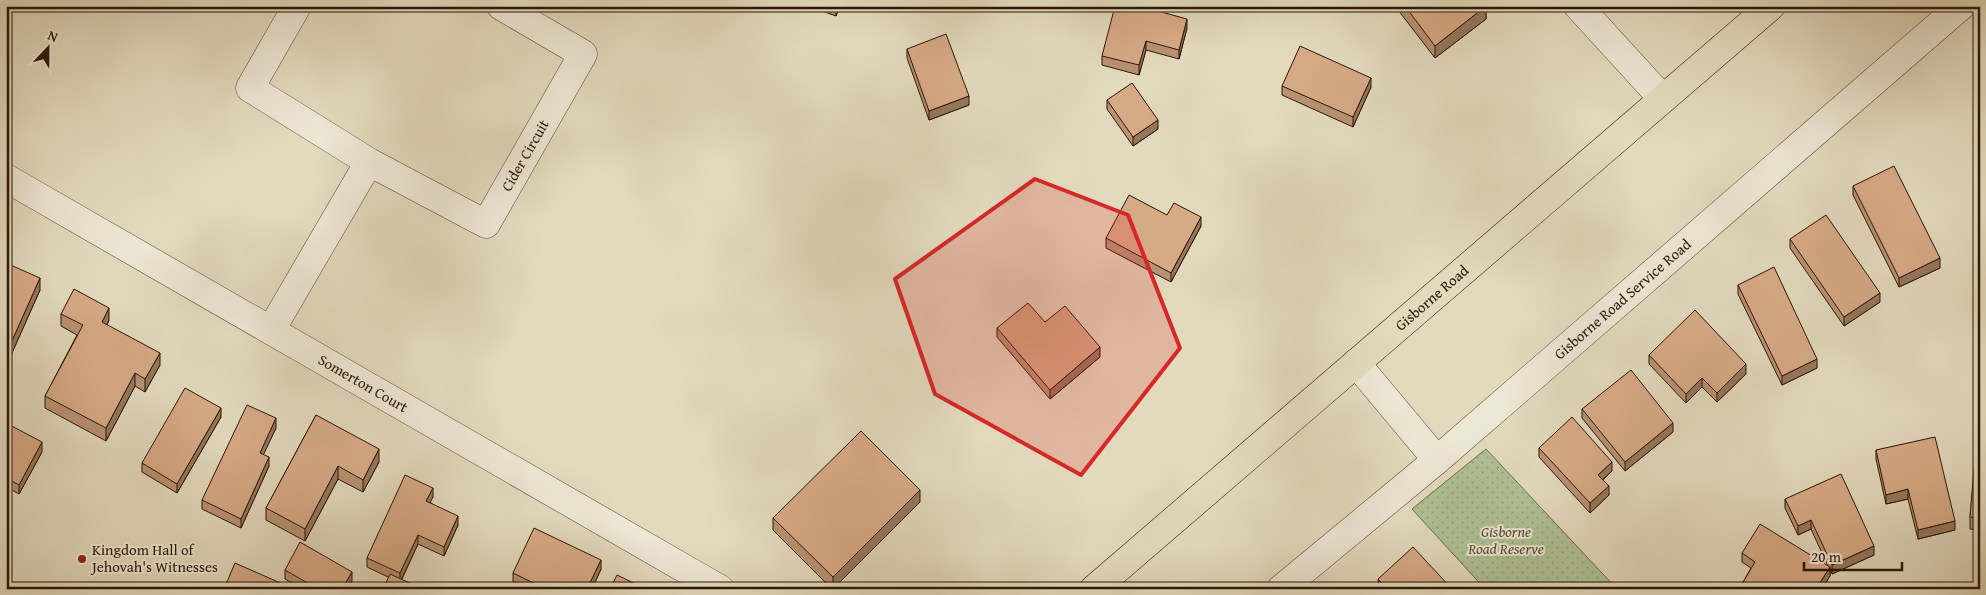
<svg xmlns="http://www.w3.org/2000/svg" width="1986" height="595" font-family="'Gentium Book Plus',serif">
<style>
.park{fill:url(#park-dots);stroke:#6c6b4e}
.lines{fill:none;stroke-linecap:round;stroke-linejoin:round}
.minor-casing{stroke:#584634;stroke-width:29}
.major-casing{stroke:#291506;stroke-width:29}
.minor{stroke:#ede7d5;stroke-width:28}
.major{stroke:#e3dabe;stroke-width:28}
.wall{fill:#b99273;stroke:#291506}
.shaded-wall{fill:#96775e;stroke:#291506}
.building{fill:#d7aa86;stroke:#291506}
.marked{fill:#d62828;fill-opacity:0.2;stroke:#d62828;stroke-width:4;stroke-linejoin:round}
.poi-dot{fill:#8f2418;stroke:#ede7d5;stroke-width:2}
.labels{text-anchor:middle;stroke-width:4;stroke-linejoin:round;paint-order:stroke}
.street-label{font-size:15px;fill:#291506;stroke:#ede7d5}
.park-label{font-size:15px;font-style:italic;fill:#514931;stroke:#ede7d5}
.poi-label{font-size:15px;fill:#291506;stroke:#ede7d5;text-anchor:start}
</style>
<defs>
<pattern id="park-dots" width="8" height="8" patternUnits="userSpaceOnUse" patternTransform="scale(1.25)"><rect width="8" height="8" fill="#afc195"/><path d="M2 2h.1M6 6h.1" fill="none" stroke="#97a57f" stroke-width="1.8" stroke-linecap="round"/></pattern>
</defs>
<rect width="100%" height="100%" fill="#e3dabe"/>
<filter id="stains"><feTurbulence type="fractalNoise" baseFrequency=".004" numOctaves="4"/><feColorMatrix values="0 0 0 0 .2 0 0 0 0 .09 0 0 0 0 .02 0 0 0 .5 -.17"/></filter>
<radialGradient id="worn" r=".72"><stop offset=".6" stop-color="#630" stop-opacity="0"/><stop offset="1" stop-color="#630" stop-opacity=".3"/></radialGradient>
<polygon class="park" points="1486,449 1616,588 1618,589 1485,589 1412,509"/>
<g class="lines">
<g class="minor-casing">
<g id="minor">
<path id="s1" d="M297,6L250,88L369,162L486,224L583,54L501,6"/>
<polyline points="1578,6 1663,99"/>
<path id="s2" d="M6,178L720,589"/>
<polyline points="271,330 369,162"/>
<polyline points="1356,363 1437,460"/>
<path id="s3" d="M1281,589L1437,460L1961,6"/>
</g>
</g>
<g class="major-casing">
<g id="major">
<path id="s4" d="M1094,589L1771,6"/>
</g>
</g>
<use href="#minor" class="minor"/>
<use href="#major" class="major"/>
</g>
<g class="wall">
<polygon points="808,6 840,6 836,16"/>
<polygon points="1395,6 1486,6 1486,19 1435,58"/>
<polygon points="1187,28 1179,59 1146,50 1139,75 1102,65 1102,56"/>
<polygon points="907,49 969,105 929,120 907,58"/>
<polygon points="1282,86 1371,87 1353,127 1282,95"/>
<polygon points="1107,100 1158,129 1133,146 1107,109"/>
<polygon points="1853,186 1940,268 1899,287 1853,195"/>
<polygon points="1167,215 1201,226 1171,282 1106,248 1106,238"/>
<polygon points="1790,239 1880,302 1844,326 1790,248"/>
<polygon points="6,263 40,290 7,364 6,364"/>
<polygon points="1738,285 1817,368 1782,385 1738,294"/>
<polygon points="61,314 109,320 107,325 160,365 145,392 135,386 106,441 45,408 45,396 77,335 61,326"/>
<polygon points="1045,322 1100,357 1050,399 997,337 997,328"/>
<polygon points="1649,355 1746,374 1717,402 1702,387 1686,403 1649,364"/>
<polygon points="1582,409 1673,432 1625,471 1582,418"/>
<polygon points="1980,409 1980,530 1970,529 1970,517"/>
<polygon points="316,415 379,462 363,492 338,479 305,541 266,520 266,508"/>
<polygon points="221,417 177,493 142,472 142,463"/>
<polygon points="6,423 42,452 19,494 6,487"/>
<polygon points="276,428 263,454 269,466 241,528 202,509 202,500"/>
<polygon points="1539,448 1612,471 1603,480 1609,495 1590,513 1539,457"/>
<polygon points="1876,450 1955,530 1918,539 1908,499 1886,504 1876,459"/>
<polygon points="433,497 430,502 458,525 444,556 418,544 402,579 388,577 367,567 367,558"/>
<polygon points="1785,499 1874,555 1832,574 1830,569 1830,576 1822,589 1742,589 1742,584 1751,568 1742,562 1742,553 1828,566 1811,529 1798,535 1785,508"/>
<polygon points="920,502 833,589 832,589 773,530 773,518"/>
<polygon points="601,569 592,589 527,589 513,582 513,573"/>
<polygon points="285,570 352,581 348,589 302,589 285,579"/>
<polygon points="1378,579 1452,589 1379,589"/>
</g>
<g class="shaded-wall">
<polygon points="836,6 840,6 836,16"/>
<polygon points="1486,6 1486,19 1435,58 1435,46"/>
<polygon points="1187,19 1187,28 1179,59 1179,50"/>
<polygon points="1146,41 1146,50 1139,75 1139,65"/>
<polygon points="1371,78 1371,87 1353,127 1353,117"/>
<polygon points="969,96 969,105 929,120 929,111"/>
<polygon points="1158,120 1158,129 1133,146 1133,137"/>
<polygon points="1201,217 1201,226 1171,282 1171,273"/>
<polygon points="1940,258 1940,268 1899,287 1899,278"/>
<polygon points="40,278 40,290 7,364 7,352"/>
<polygon points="1880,293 1880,302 1844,326 1844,317"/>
<polygon points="109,308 109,320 102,334 102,322"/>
<polygon points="1100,347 1100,357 1050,399 1050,390"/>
<polygon points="160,353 160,365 145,392 145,379"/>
<polygon points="1817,359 1817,368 1782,385 1782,376"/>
<polygon points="1746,364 1746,374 1717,402 1717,393"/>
<polygon points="135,373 135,386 106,441 106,428"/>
<polygon points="1702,378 1702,387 1686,403 1686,394"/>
<polygon points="221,408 221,417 177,493 177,484"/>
<polygon points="276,418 276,428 260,462 260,453"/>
<polygon points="1673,423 1673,432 1625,471 1625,462"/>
<polygon points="42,442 42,452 19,494 19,485"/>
<polygon points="379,449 379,462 363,492 363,480"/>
<polygon points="269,457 269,466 241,528 241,519"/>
<polygon points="1612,462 1612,471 1598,484 1598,475"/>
<polygon points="338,466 338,479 305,541 305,529"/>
<polygon points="1609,486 1609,495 1590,513 1590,503"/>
<polygon points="433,488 433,497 426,510 426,501"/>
<polygon points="1908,489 1908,499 1886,504 1886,495"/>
<polygon points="920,490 920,502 833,589 833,577"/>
<polygon points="458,516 458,525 444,556 444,547"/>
<polygon points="1811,520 1811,529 1798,535 1798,526"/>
<polygon points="1955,521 1955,530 1918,539 1918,530"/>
<polygon points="418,535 418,544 400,582 400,573"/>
<polygon points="1874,546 1874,555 1832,574 1832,565"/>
<polygon points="601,560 601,569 592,589 587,589"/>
<polygon points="1830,567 1830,576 1822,589 1816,589"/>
<polygon points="352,572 352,581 348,589 342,589"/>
</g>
<g class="building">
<polygon points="1115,6 1139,6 1187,19 1179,50 1146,41 1139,65 1102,56"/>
<polygon points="1405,6 1486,6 1435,46"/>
<polygon points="946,34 969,96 929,111 907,49"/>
<polygon points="1300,46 1371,78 1353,117 1282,86"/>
<polygon points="1132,83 1158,120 1133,137 1107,100"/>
<polygon points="1894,166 1940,258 1899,278 1853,186"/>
<polygon points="1129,195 1167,215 1174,203 1201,217 1171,273 1106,238"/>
<polygon points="1826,215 1880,293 1844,317 1790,239"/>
<polygon points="6,263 40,278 7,352 6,351"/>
<polygon points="1774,267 1817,359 1782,376 1738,285"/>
<polygon points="74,289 109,308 102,322 160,353 145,379 135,373 106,428 45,396 83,325 61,314"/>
<polygon points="1028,303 1045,322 1065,306 1100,347 1050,390 997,328"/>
<polygon points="1695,310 1746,364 1717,393 1702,378 1686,394 1649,355"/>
<polygon points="1631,370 1673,423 1625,462 1582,409"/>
<polygon points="185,388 221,408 177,484 142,463"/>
<polygon points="247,405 276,418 260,453 269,457 241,519 202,500"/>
<polygon points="1979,409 1980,409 1980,518 1970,517"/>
<polygon points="316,415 379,449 363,480 338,466 305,529 266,508"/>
<polygon points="1572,417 1612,462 1598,475 1609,486 1590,503 1539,448"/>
<polygon points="6,423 42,442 19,485 6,478"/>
<polygon points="861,431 920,490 833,577 773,518"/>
<polygon points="1935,437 1955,521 1918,530 1908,489 1886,495 1876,450"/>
<polygon points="1841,474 1874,546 1832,565 1811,520 1798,526 1785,499"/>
<polygon points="405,475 433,488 426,501 458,516 444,547 418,535 400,573 367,558"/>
<polygon points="1760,524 1830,567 1816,589 1750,589 1742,584 1755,562 1742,553"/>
<polygon points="534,528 601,560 587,589 546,589 513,573"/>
<polygon points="300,542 352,572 342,589 318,589 285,570"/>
<polygon points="1413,547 1452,589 1387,589 1378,579"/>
<polygon points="235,563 285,585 284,589 224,589"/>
<polygon points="390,574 423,589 383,589"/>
<polygon points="617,575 646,589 610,589"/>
</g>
<path class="marked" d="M1035,179L1128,215L1180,348L1081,475L935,394L895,279Z"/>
<circle class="poi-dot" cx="82" cy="559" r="5"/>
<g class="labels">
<g class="street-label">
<text dy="5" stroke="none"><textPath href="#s1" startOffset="446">Cider Circuit</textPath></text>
<text dy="5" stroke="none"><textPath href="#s4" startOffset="446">Gisborne Road</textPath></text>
<text dy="5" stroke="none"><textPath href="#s3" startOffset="448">Gisborne Road Service Road</textPath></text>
<text dy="5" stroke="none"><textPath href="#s2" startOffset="412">Somerton Court</textPath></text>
</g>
<g class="park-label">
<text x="1506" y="537">Gisborne<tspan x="1506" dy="17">Road Reserve</tspan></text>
</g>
<g class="poi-label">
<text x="92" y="555">Kingdom Hall of<tspan x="92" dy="17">Jehovah's Witnesses</tspan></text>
</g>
</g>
<rect width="1986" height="595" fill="none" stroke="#e3dabe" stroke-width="25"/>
<rect x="8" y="8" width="1971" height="580" fill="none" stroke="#291506" stroke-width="2.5"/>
<rect x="12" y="12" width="1961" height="570" fill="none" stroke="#291506"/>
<g transform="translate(48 48) rotate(22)" stroke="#ede7d5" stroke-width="4" paint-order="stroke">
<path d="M0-4L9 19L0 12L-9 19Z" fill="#291506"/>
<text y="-8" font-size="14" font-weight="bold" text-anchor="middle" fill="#291506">N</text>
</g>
<path d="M1804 562v8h98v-8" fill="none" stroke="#291506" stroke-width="2.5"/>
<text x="1811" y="562" font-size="15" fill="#291506" stroke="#ede7d5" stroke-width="4" paint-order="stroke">20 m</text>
<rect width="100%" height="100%" filter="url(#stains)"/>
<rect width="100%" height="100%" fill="url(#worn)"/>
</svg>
